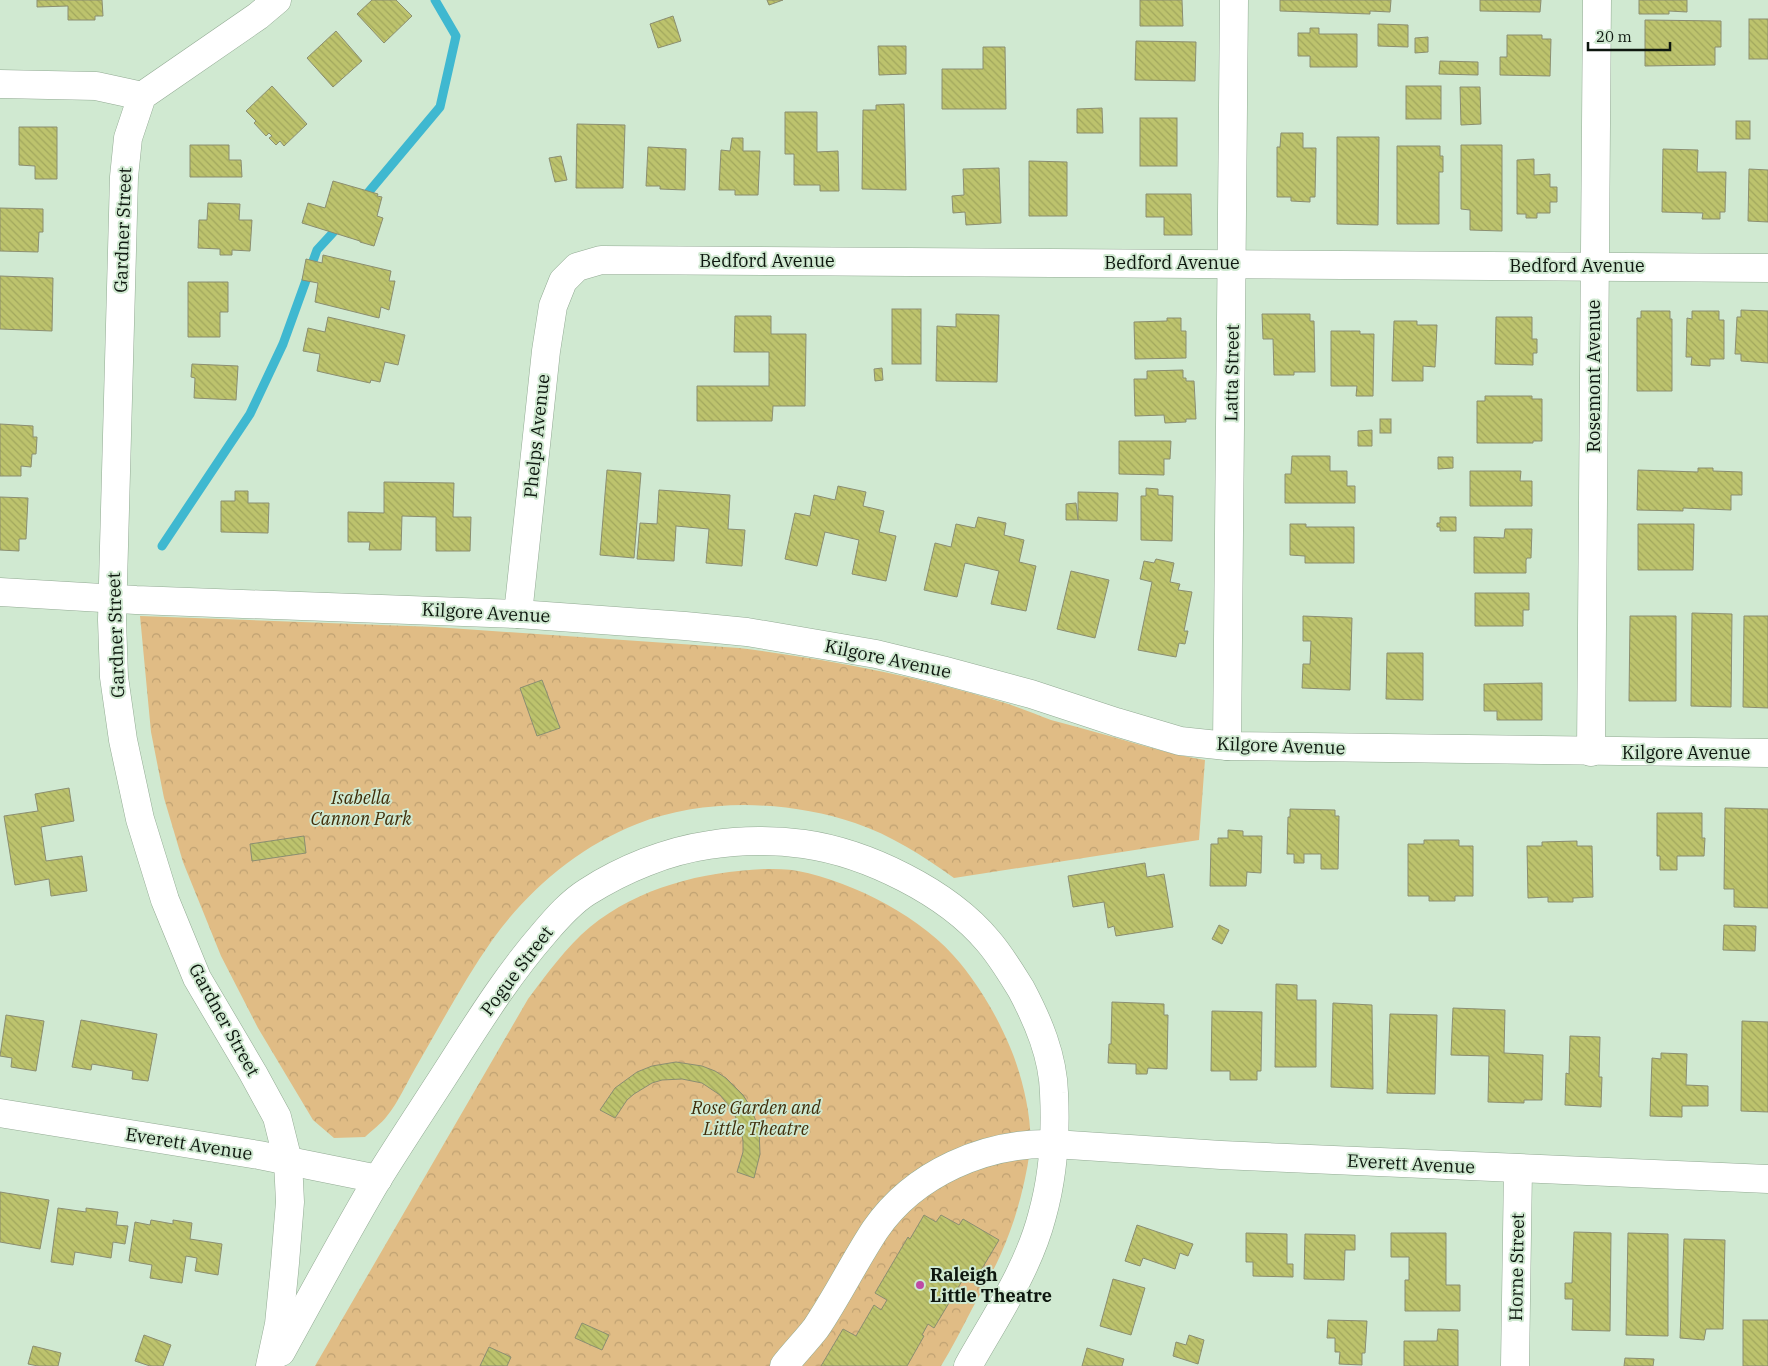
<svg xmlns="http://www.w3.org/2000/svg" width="1768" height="1366" font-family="'IBM Plex Serif',serif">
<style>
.park{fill:url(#park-crowns)}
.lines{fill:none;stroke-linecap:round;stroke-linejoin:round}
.stream{stroke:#3fb8d0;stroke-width:9}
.building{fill:url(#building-back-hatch);stroke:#8b8e71}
.minor-casing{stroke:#92aa93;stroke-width:29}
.minor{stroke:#fff;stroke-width:28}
.poi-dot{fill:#be4ba5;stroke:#d0e9d1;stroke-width:2}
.labels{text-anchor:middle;stroke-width:4;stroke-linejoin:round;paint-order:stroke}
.street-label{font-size:18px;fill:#0e170f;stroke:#d0e9d1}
.park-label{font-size:18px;font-style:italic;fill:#3f2c09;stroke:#d0e9d1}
.poi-label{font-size:18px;font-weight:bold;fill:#0e170f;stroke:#d0e9d1;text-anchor:start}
</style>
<defs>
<pattern id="park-crowns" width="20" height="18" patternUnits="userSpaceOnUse" patternTransform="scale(1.25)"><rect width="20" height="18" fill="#e0bc85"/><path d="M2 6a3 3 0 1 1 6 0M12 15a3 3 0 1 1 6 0" fill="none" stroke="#bfa172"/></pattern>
<pattern id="building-back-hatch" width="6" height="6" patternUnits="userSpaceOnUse" patternTransform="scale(1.25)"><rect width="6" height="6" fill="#bdc36d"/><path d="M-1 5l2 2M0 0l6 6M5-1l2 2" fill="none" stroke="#a1a75d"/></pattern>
</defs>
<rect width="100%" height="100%" fill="#d0e9d1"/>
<g class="park">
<path d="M140,616L435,627L739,648C827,659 916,676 1002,702C1018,707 1035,714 1051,720C1066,724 1081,728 1095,732C1132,742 1168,754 1205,760L1199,840L954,878C923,856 891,835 855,823C787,800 704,798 637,824C580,846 528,890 493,939C464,980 441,1024 416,1067C407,1082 398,1103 387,1116C381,1124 372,1130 365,1137L334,1138L313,1120L258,1028L221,956L183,862L164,798L151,732Z"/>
<path d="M764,869C775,869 787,869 798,871C854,882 924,918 960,963C981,989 997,1016 1010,1047C1022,1075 1033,1120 1030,1150C1025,1186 1015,1223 1000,1256C992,1274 981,1292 972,1309C962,1328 952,1348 941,1366H315L528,999C547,974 566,947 590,927C639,887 702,872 764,869Z"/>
</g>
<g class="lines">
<g class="stream">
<polyline points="362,200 440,107 456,36 435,0"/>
<polyline points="162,546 250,414 283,344 317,250 340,225"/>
</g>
</g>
<g class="building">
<polygon points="37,0 102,0 103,16 95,16 95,20 68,20 68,6 37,7"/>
<polygon points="372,0 396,0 412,16 384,43 357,14"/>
<polygon points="767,0 783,0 769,5"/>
<polygon points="1140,0 1182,0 1183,26 1140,26"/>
<polygon points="1280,0 1391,0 1390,12 1370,11 1370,14 1280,11"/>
<polygon points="1480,0 1541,0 1540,12 1480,11"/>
<polygon points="1639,0 1687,0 1687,12 1669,11 1669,14 1639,14"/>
<polygon points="673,16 681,41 658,48 650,24"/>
<rect x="1749" y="19" width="19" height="40"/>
<polygon points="1645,20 1721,21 1721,47 1715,47 1715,65 1645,66"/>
<polygon points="1378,24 1408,25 1408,47 1378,46"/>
<polygon points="1310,28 1319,28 1319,34 1357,34 1357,67 1310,67 1310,56 1298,56 1298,33 1310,33"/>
<polygon points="336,31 362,61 333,87 307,58"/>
<polygon points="1507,35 1542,35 1542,39 1551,39 1550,76 1500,75 1500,57 1507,57"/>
<polygon points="1428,37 1428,52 1415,53 1415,38"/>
<polygon points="1136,41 1196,42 1195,81 1135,80"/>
<polygon points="878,46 906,46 906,74 879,75"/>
<polygon points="983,47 1005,47 1006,109 942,109 942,69 983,69"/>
<polygon points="1440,61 1478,62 1478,75 1439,74"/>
<polygon points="272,86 307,124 284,146 280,141 276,145 269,138 272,136 269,133 266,136 254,123 256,121 246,111"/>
<rect x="1406" y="86" width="35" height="33"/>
<polygon points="1460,87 1480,87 1481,124 1461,125"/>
<polygon points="904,104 906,190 862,189 863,110 876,110 876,105"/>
<polygon points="1102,108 1103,133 1077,133 1077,109"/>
<polygon points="785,112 817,112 817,152 838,151 839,191 820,191 820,185 794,185 794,154 785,154"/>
<rect x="1140" y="118" width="37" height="48"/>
<rect x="1736" y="121" width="14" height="18"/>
<polygon points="577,124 625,125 623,188 576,188"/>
<polygon points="19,127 57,127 57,179 35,179 35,166 19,165"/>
<polygon points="1281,133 1303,133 1303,148 1316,148 1315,197 1310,197 1310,202 1291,201 1291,197 1277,197 1277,147 1280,147"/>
<polygon points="1337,137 1379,137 1378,225 1337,224"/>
<polygon points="732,138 743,138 743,151 760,151 758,195 735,195 735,190 719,190 721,150 730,151"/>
<polygon points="190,145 229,145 229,160 241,160 242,177 190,177"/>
<polygon points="1461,145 1502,145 1502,231 1470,230 1470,210 1461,209"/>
<polygon points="1397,146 1440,146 1440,156 1443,156 1443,172 1439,172 1439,224 1397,224"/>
<polygon points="648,147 686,149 685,190 660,189 660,186 646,186"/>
<polygon points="1663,149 1698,150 1697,172 1726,172 1725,212 1720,212 1720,219 1702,219 1703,213 1662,212"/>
<polygon points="561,156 567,180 555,182 549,158"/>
<polygon points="1534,159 1534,175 1550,174 1550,187 1557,187 1557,202 1550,202 1550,213 1537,213 1537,218 1526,218 1526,214 1517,214 1517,160"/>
<polygon points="1029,161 1067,162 1067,216 1029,216"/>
<polygon points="999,168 1001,223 966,225 965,212 953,213 952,196 964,195 963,169"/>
<polygon points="1749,169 1768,170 1768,222 1748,221"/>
<polygon points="333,181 378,194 377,196 382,197 377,216 383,218 374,246 360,242 360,241 302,223 308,203 325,208"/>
<polygon points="1146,194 1191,194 1192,235 1164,235 1164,217 1146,217"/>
<polygon points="208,203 240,204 239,220 252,220 250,251 232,250 232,255 220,255 220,249 198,248 199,220 207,220"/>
<polygon points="0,208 43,209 43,232 39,232 38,252 0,251"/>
<polygon points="323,255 391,271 389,281 395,281 389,310 381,307 379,318 315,302 318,283 302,280 306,259 322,263"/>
<polygon points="0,276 53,278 52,331 0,329"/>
<polygon points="188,282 228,282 228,312 220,312 220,337 188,337"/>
<rect x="892" y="309" width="29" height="55"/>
<polygon points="1741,310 1768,311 1768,363 1741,361 1741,354 1735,354 1737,317 1741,317"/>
<polygon points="1641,311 1670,311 1670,319 1672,319 1672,391 1637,391 1637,318 1641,318"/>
<polygon points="1692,311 1719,311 1719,320 1724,320 1724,359 1710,359 1710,366 1691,365 1692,357 1686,357 1687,318 1692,319"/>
<polygon points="956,314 999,315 997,382 936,381 937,326 956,327"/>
<polygon points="1262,314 1310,314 1310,321 1314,321 1315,372 1294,372 1294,375 1274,375 1273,339 1263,339"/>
<polygon points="735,316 771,316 771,334 806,334 805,406 773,406 772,421 697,421 697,386 769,386 769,352 734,352"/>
<polygon points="328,317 405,335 398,365 385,362 380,382 371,380 370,383 317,371 320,354 303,351 308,328 325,332"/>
<polygon points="1496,317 1532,317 1532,339 1537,339 1537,353 1533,353 1533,365 1495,364"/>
<polygon points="1167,318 1181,318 1181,331 1186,331 1186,358 1135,359 1134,322 1167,321"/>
<polygon points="1394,321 1417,321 1417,325 1437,325 1435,367 1423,366 1423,381 1392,381"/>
<polygon points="1331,331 1360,331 1360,334 1374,334 1373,396 1356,396 1357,386 1331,386"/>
<polygon points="192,364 238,366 236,400 194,398 195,378 191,377"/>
<polygon points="882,368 883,380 875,381 874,369"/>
<polygon points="1183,370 1183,378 1186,378 1186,381 1194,381 1196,419 1186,419 1186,422 1165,423 1164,415 1135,416 1134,379 1147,379 1147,371"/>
<polygon points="1485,396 1532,396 1532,399 1542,399 1542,441 1533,441 1533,443 1477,443 1477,401 1485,401"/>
<rect x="1380" y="419" width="11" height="14"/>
<polygon points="0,424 33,426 33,437 37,437 36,454 32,454 31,467 21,466 21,476 0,476"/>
<polygon points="1372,430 1372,446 1358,446 1358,431"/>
<polygon points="1119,441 1171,441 1170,459 1164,459 1164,475 1119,474"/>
<polygon points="1292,456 1330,456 1330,471 1347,471 1347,486 1355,486 1355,503 1285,503 1285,474 1291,474"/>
<polygon points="1438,457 1453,457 1453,468 1438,469"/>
<polygon points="1698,468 1713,468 1713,471 1742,472 1742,495 1731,495 1731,510 1683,508 1683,511 1637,510 1638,470 1698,472"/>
<polygon points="607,470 641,473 634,558 600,555"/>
<polygon points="1470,471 1521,471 1520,481 1532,481 1532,506 1470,506"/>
<polygon points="384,482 454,483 453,517 471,517 470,551 436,551 436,517 402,516 401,550 369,550 370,542 348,542 348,512 384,513"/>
<polygon points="838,486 866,492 863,506 884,511 879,532 896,536 886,581 852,574 859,540 825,532 817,566 785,559 795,513 810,516 814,495 835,500"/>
<polygon points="1146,488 1158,489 1158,495 1173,496 1172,541 1141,540 1141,496 1146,496"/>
<polygon points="659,490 730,495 728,529 745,530 742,566 706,563 709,529 676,526 674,561 637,559 640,523 657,524"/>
<polygon points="235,491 248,491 248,503 269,503 268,533 221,532 221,501 235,501"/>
<polygon points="1078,492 1118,493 1117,521 1078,520"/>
<polygon points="0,497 28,498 26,539 19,539 19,551 0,550"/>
<polygon points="1076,503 1078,520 1066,520 1066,504"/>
<polygon points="978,517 1006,523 1004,535 1024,540 1019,562 1036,566 1026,611 991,604 999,571 965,563 957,597 924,590 935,543 951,547 956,524 975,528"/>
<polygon points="1440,517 1456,517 1456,531 1440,531 1440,527 1437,527 1437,523 1440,523"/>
<polygon points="1290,524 1306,524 1306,527 1354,527 1354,563 1305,563 1305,556 1290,555"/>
<polygon points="1638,524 1694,524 1693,570 1638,570"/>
<polygon points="1505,529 1532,529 1531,558 1527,558 1526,560 1526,573 1474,573 1474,537 1504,538"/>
<polygon points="1156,559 1174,563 1170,582 1180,584 1178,590 1192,592 1184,631 1188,631 1185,644 1179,643 1176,657 1138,650 1152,582 1140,579 1144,561 1154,563"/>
<polygon points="1071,571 1109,580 1095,638 1057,629"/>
<polygon points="1475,593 1529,593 1529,610 1523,610 1523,626 1475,626"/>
<polygon points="1692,613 1732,614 1731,707 1691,706"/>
<polygon points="1303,616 1352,618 1350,690 1302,688 1303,664 1310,664 1311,641 1303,641"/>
<polygon points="1630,616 1676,616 1676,701 1629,701"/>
<polygon points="1744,616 1768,616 1768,708 1743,707"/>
<polygon points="1387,653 1423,653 1423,700 1386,699"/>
<polygon points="542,680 560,728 537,736 520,688"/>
<polygon points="1542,683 1542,720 1497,720 1497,711 1484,711 1484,684"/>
<polygon points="69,788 74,821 41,827 46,861 82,856 87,891 51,896 49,879 15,885 4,816 38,811 35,794"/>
<polygon points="1725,808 1768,809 1768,908 1734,907 1734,889 1724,889"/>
<polygon points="1290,809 1335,810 1335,816 1339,816 1338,869 1321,869 1321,854 1304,854 1304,863 1294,863 1294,854 1287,854 1288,817 1290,817"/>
<polygon points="1657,813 1702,813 1702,838 1705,838 1704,856 1677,856 1677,870 1660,870 1660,856 1657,856"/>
<polygon points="1228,830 1243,831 1243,836 1262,836 1261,873 1247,872 1246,886 1210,886 1211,844 1218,844 1218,838 1228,838"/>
<polygon points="304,836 306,853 252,861 250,844"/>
<polygon points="1424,840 1459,840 1459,846 1473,846 1473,896 1455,896 1455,901 1429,901 1429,896 1408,896 1408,844 1424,844"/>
<polygon points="1577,841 1577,846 1592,846 1593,897 1573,898 1573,902 1548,902 1548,897 1528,898 1527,846 1542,846 1542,842"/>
<polygon points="1145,863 1147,877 1164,874 1173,927 1116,936 1114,926 1108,928 1104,902 1073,907 1068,876"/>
<polygon points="1219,925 1229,930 1222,944 1212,939"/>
<polygon points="1724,925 1756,926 1755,951 1723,950"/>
<polygon points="1276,984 1297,985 1297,1000 1316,1000 1316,1067 1275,1067"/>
<polygon points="1112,1002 1164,1004 1164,1015 1168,1015 1167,1069 1148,1068 1147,1074 1136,1074 1136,1064 1108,1063 1109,1044 1111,1044"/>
<polygon points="1333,1003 1372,1005 1373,1089 1331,1087"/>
<polygon points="1453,1008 1505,1010 1504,1053 1543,1055 1542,1100 1524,1100 1524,1103 1488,1102 1489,1056 1451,1055"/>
<polygon points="1212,1011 1262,1012 1261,1071 1257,1071 1257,1080 1230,1080 1230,1071 1211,1071"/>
<polygon points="1390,1014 1437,1015 1435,1094 1387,1093"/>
<polygon points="6,1015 44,1021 36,1071 11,1067 12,1058 0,1056"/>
<polygon points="81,1020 157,1034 148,1081 132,1079 133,1071 92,1064 91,1070 72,1067"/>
<polygon points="1742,1021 1768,1022 1768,1112 1741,1111"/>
<polygon points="1570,1036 1600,1037 1599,1077 1602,1077 1601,1107 1565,1105 1566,1073 1569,1074"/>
<polygon points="1661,1053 1687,1054 1686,1085 1708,1086 1708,1106 1682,1106 1682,1117 1650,1116 1652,1058 1661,1059"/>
<polygon points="676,1062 702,1066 715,1071 726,1078 743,1095 750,1106 759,1129 760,1154 754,1178 737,1172 743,1152 743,1141 741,1130 733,1111 720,1095 702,1083 682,1079 662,1080 652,1083 634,1094 627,1100 615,1118 600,1110 615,1088 637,1072 652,1066"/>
<polygon points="0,1192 49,1200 40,1249 0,1242"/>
<polygon points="58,1208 86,1212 86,1208 118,1212 116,1225 128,1226 125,1244 113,1242 111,1258 75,1252 73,1265 51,1262"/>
<polygon points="924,1215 936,1222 941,1215 959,1225 963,1219 999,1240 977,1277 968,1271 934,1328 928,1324 922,1335 924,1336 907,1366 821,1366 843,1329 856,1336 874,1305 881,1310 887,1300 875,1293 908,1237 910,1239"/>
<polygon points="151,1220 173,1224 173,1220 192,1223 190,1239 222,1244 218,1275 195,1271 197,1258 186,1256 182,1283 150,1278 152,1265 129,1261 135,1222 150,1225"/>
<polygon points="1137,1225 1193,1244 1188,1256 1180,1253 1175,1269 1143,1258 1140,1266 1125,1261"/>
<polygon points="1574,1232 1611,1233 1610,1331 1572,1330 1573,1299 1565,1299 1565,1283 1572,1283"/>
<polygon points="1246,1233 1287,1234 1287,1264 1293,1264 1293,1277 1253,1276 1253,1262 1246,1262"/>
<polygon points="1391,1233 1446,1233 1446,1285 1460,1285 1460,1311 1405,1311 1405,1280 1409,1280 1409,1257 1391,1257"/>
<polygon points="1628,1233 1668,1234 1668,1336 1626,1335"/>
<polygon points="1305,1234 1355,1235 1355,1250 1345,1250 1344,1280 1304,1279"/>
<polygon points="1684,1239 1725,1240 1723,1329 1706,1329 1704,1340 1680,1338"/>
<polygon points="1113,1279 1145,1288 1131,1335 1100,1326"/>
<polygon points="1328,1320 1367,1321 1365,1353 1362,1353 1362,1365 1339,1364 1340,1352 1335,1352 1335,1338 1327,1338"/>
<rect x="1743" y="1320" width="25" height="46"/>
<polygon points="582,1323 609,1335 602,1350 575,1338"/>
<polygon points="1438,1329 1458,1330 1458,1366 1404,1366 1404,1341 1437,1341"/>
<polygon points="144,1335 171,1345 163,1366 150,1366 135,1361"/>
<polygon points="1189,1335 1204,1340 1198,1364 1173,1356 1176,1342 1186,1345"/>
<polygon points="33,1346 61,1353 58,1366 38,1366 28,1364"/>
<polygon points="489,1347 511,1357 507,1366 480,1366"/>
<polygon points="1087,1348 1124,1359 1122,1366 1082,1366"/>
<polygon points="1625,1358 1654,1359 1653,1366 1624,1366"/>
</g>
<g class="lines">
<g class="minor-casing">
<g id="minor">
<polyline points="0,84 96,86 142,96"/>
<polyline points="0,592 136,600 518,614 685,626 747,632 876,654 942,670 1031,694 1116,722 1180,741 1227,746 1768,753"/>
<polyline points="518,614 546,351 553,306 563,281 577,267 601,260 1768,268"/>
<polyline points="1227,746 1234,0"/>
<polyline points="1591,752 1597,0"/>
<polyline points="0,1113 259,1155 378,1179"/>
<path d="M281,1352C313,1294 344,1236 377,1180C403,1138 430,1098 456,1057C484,1013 511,971 545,932C557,918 571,902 587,892C623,869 667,851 709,845C740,840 773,840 804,844C867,853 947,892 988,941C1001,956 1011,973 1021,989C1038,1021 1053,1056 1054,1093C1056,1133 1053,1177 1042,1216C1028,1270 995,1318 968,1366"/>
<polyline points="270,1366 279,1324 285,1263 290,1202 288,1161 277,1117 253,1073 197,978 165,900 140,819 123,740 114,677 112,620 124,177 128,138 142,96 258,16 277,0"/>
<path d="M784,1366C794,1353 806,1341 816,1328C837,1297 854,1262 875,1230C914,1173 986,1142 1054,1144L1221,1155L1768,1179"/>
<polyline points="1515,1366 1518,1169"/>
</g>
</g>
<use href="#minor" class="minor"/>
</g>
<circle class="poi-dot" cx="920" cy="1285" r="5"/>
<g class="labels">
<g class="street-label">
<text transform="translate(123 230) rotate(-88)" y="6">Gardner Street</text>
<text x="767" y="267">Bedford Avenue</text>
<text x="1172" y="269">Bedford Avenue</text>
<text x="1577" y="272">Bedford Avenue</text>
<text transform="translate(1232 373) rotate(-89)" y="6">Latta Street</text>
<text transform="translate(1594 376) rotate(-90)" y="6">Rosemont Avenue</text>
<text transform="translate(537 436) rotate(-84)" y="6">Phelps Avenue</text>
<text transform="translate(486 613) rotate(3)" y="6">Kilgore Avenue</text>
<text transform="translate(116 635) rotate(-92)" y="6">Gardner Street</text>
<text transform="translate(888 659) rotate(12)" y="6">Kilgore Avenue</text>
<text transform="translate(1281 746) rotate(2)" y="6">Kilgore Avenue</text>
<text x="1686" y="759">Kilgore Avenue</text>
<text transform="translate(517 971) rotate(-53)" y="6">Pogue Street</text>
<text transform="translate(224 1020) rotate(61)" y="6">Gardner Street</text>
<text transform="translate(189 1144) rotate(9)" y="6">Everett Avenue</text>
<text transform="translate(1411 1164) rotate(3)" y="6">Everett Avenue</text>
<text transform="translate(1517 1267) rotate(-89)" y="6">Horne Street</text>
</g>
<g class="park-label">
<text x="361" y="804">Isabella<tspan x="361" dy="21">Cannon Park</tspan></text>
<text x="756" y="1114">Rose Garden and<tspan x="756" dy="21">Little Theatre</tspan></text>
</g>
<g class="poi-label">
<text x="930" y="1281">Raleigh<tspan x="930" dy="21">Little Theatre</tspan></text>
</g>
</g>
<path d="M1588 42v8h82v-8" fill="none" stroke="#0e170f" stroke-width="2.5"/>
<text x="1596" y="42" font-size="15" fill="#0e170f" stroke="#d0e9d1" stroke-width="4" paint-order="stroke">20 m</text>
</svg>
